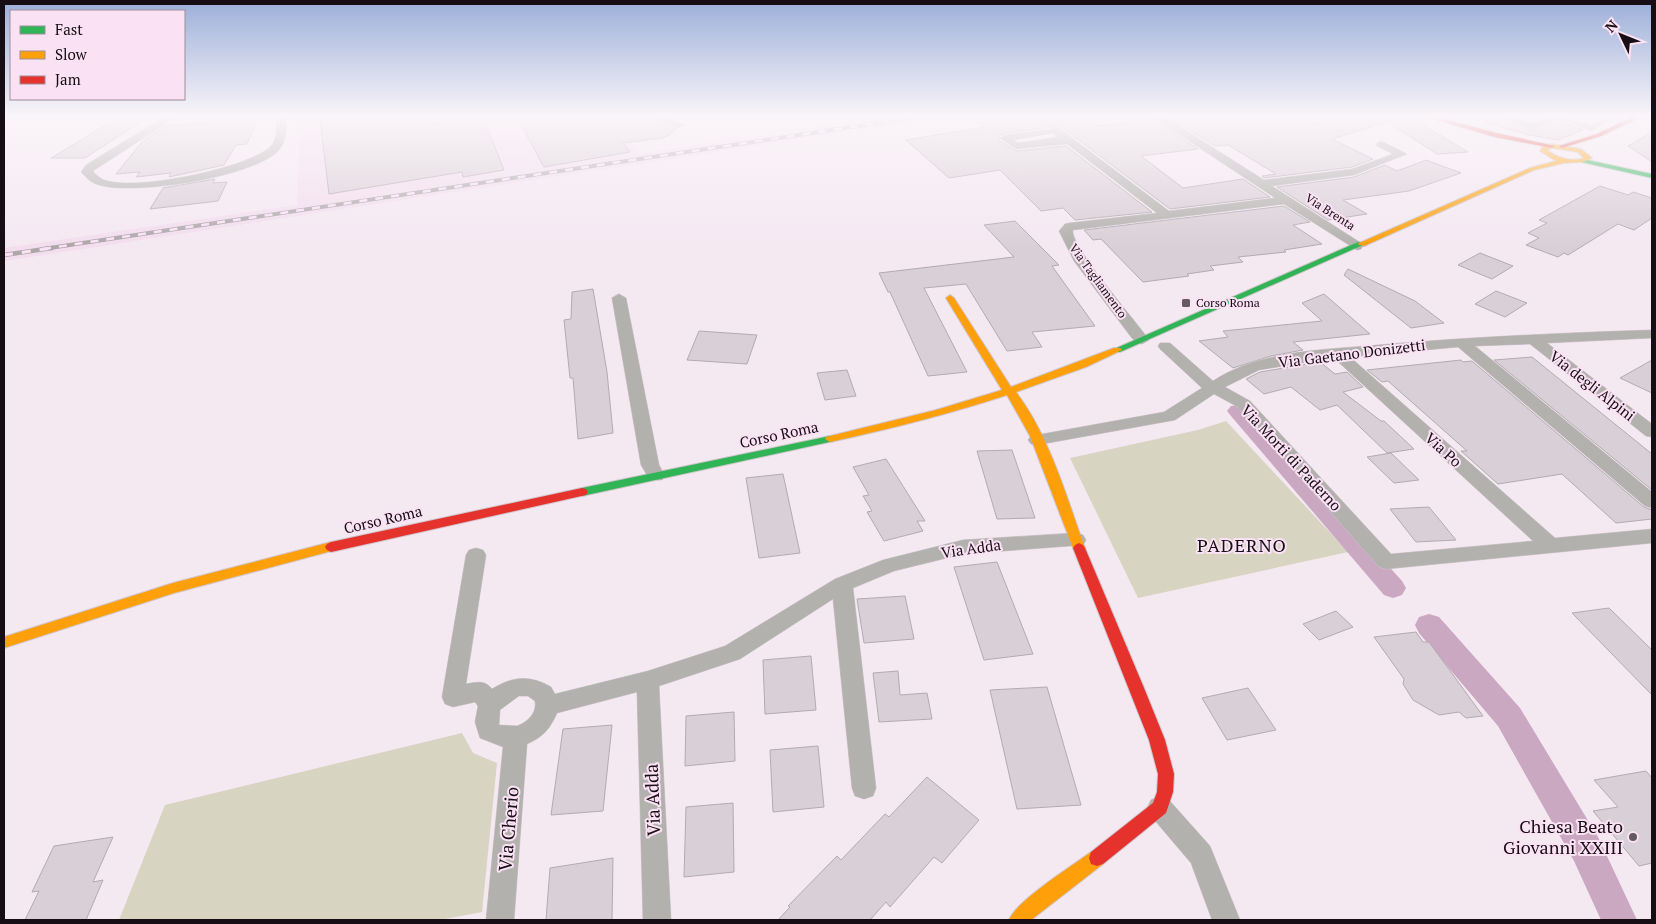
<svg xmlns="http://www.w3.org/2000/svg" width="1656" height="924" font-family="'PT Serif',serif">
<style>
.built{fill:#f3ddee}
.green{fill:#d7d4c2}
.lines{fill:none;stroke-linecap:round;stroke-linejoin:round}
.canal{fill:#cba8c2;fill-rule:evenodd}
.building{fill:#d9cfd6;stroke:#b4aab1}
.lane-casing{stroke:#d0c6cd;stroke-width:2}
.street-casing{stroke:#d0c6cd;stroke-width:1}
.fast-casing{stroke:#d0c6cd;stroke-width:2}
.slow-casing{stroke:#d0c6cd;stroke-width:2}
.jam-casing{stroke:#d0c6cd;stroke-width:2}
.lane{fill:#b3b1ae;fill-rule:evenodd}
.street{fill:#b3b1ae;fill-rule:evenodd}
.fast{fill:#30b455;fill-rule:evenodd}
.slow{fill:#ff9f0a;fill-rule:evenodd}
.jam{fill:#e5322d;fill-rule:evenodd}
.rail-far1-casing{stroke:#ada7aa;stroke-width:4}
.rail-casing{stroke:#ada7aa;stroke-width:4.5}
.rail-far1{stroke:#fae2f4;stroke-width:2.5;stroke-dasharray:8;stroke-linecap:butt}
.rail{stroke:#fae2f4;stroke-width:3;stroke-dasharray:9;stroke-linecap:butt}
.poi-dot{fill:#645a61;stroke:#fae2f4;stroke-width:2}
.labels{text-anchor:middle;stroke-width:4;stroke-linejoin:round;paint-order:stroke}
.far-street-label{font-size:12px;fill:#160e14;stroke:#fae2f4}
.far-poi-label{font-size:12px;fill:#160e14;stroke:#fae2f4;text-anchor:start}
.street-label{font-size:15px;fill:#160e14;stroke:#fae2f4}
.quarter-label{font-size:18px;letter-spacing:1px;fill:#160e14;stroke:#fae2f4}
.near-street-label{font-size:18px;fill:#160e14;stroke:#fae2f4}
.near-poi-label{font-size:18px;fill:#160e14;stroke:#fae2f4;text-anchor:end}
</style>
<rect width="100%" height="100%" fill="#f4e8f1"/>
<polygon class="built" points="300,117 613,117 639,154 880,117 945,117 4,261 4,248 297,205"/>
<g class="green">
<polygon points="1226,421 1348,552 1138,598 1070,458 1198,430"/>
<polygon points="462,733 473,753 497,763 482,912 440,920 119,920 165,805"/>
</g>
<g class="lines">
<g class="canal">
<polygon points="1238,405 1245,406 1402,581 1406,588 1402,595 1393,598 1384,595 1231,416 1227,411 1231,406"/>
<polygon points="1429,614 1439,617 1520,708 1598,837 1637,920 1601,920 1574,861 1498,726 1419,633 1415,625 1419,617"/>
</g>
</g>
<g class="building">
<polygon points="119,117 147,118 85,158 51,158"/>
<polygon points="337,117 425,117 427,124 483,117 504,170 463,177 462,172 329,194 320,120"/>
<polygon points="517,117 649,117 676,129 671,134 663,138 623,143 630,152 544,167"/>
<polygon points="1010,117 1085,117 1098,126 1154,120 1198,149 1141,156 1183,188 1243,179 1270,197 1170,209 1060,126 1005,133 999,136 999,140 1016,151 1066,146 1152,212 1075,220 1063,208 1041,211 1000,170 949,178 906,140 984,127 978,122"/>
<polygon points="1242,117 1246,120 1305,117 1315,124 1338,117 1410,117 1468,152 1437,154 1387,122 1332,139 1373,159 1352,167 1264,178 1262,176 1276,174 1228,145 1215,146 1170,118"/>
<polygon points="1486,117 1501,117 1533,130 1555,120 1583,130 1558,140 1529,135 1485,122"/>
<polygon points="258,118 247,144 236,145 224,165 169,177 171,173 136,177 140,172 116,174 142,142 165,126"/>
<polygon points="1652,132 1652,162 1628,146"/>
<polygon points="1426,160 1461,173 1409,191 1343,200 1367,214 1328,220 1277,187 1354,177 1385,165 1397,171"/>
<polygon points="215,179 213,183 227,182 218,201 150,209 163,188"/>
<polygon points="1600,186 1628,195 1633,192 1652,198 1652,218 1634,230 1618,224 1568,255 1564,253 1558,257 1526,245 1539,238 1528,233 1547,223 1539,220"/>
<polygon points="1284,206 1310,222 1293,225 1322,244 1284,250 1286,252 1238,257 1243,262 1210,266 1214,270 1187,274 1189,276 1143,282 1101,239 1093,240 1084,230"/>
<polygon points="1015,221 1059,265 1052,266 1095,326 1032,332 1042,347 1007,351 966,284 924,288 967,372 928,376 890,292 888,292 879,273 1014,257 984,225"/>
<polygon points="1480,253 1513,266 1492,279 1458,265"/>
<polygon points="1348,269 1415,301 1444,323 1411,328 1344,275"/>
<polygon points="593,289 607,372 613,433 578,439 573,378 570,378 564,320 571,319 572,292"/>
<polygon points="1496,291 1527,303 1505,317 1475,304"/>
<polygon points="1324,294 1370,334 1293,342 1303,350 1271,356 1233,368 1199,341 1228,337 1223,331 1322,321 1302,303"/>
<polygon points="699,331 757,335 747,364 687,360"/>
<polygon points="1532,357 1652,454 1652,490 1494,360"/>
<polygon points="1461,360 1463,362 1472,361 1644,507 1652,510 1652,519 1616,523 1562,474 1498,484 1461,451 1467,451 1388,381 1382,382 1367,370"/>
<polygon points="1652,360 1652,393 1620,378"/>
<polygon points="1320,362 1335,374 1347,372 1363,387 1343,392 1381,421 1384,421 1414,449 1387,453 1337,405 1320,410 1291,387 1264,394 1246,379 1260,372"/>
<polygon points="847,370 856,396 825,400 817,373"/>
<polygon points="1012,450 1035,518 997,519 977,451"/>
<polygon points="1391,453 1419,480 1394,483 1367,457"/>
<polygon points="886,459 925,521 917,521 923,531 884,541 867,512 872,511 863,496 869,495 853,467"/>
<polygon points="783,474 800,553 759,558 746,478"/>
<polygon points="1429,507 1456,540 1416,542 1390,509"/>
<polygon points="997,562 1033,654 984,660 954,567"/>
<polygon points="905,596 914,639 864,643 857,599"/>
<polygon points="1609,608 1652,650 1652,695 1572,613"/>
<polygon points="1336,611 1353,627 1319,640 1303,624"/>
<polygon points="1416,632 1423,642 1429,642 1483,716 1466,718 1459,712 1439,715 1413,700 1403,684 1404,679 1374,637"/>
<polygon points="811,656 816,710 765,714 763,660"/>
<polygon points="898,671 900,695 927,693 932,719 879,722 873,673"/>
<polygon points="1047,687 1081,805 1017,809 990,690"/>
<polygon points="1248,688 1276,730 1227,740 1202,698"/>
<polygon points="734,712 735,761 685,766 686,716"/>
<polygon points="612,725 603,811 551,815 563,729"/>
<polygon points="818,746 824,807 773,812 770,750"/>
<polygon points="1646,771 1652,778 1652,863 1639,866 1593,811 1618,807 1594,780"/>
<polygon points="927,777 979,820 942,863 934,857 890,907 886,902 870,920 778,920 790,907 788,906 837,856 841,860 885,814 889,817"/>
<polygon points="733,803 734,872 684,877 686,807"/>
<polygon points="113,837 93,882 103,880 86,920 25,920 39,891 32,892 54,846"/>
<polygon points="613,858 612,920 546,920 550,868"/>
</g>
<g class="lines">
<g class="lane-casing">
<polygon id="lane" points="1503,117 1511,117 1534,124 1549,117 1562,117 1591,126 1608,117 1612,118 1592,130 1555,118 1534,128"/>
</g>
<g class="street-casing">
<g id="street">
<path d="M164,117H176L93,171C95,174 99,177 102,179C130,193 248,168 270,147C278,140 276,127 277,117H287C286,129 287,141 279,150C255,177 129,197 96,184C90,182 85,176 81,172L86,165Z"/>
<polygon points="651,117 667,117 684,125 679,128"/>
<path d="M1153,117H1165L1264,180L1352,169L1393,154L1377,146L1376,144L1381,141L1407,154L1354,175L1272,186L1361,243L1363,246L1361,249L1357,250L1284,204L1073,230C1069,245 1137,322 1149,340L1142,344L1137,343L1131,337L1074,261L1059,231L1065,224L1069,223L1157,213L1067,144L1016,149L1000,138L1005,135L1059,128L1169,211L1275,198ZM1053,133L1058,137L1018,143L1014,140Z"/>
<polygon points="619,294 626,298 659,465 665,476 662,480 650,480 641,465 612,298"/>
<path d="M1652,330V338L1547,343L1652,424V437L1646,436L1530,344L1475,346L1652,492V508L1645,506L1458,347L1350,357L1555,538L1652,529V543L1386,569L1379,567L1238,407L1214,394L1175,420L1037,445L1031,444L1028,440L1031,436L1037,435L1164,412L1202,388L1160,349L1158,346L1160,343H1170L1213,381C1260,350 1324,350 1378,345C1470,337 1560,333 1652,330ZM1334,358L1533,541L1391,554L1250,401L1225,387L1259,370Z"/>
<path d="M1076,533L1083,535L1086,540L1083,545L963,554L894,571L853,588L876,788L873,796L864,799L855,796L852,788L833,599L740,659L659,686L671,920H643L637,692L557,713C550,729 543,737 527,744L514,920H486L503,747L480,738L475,722L478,706L475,702L453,707L445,704L442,697L466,555L469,550L476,548L483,550L486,555L466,684C477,682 485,680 492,689C513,676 530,675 551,687L555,694L648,671L725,646L835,579L883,560L963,540ZM519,696H528L535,701C537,713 528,722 517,726L499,725L500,710Z"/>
<polygon points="1160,796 1169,800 1210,846 1240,920 1212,920 1191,863 1151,816 1147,808 1151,800"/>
</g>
</g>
<g class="fast-casing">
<g id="fast">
<polygon points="1583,159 1652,174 1652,178 1581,162 1581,160"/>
<polygon points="1358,242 1365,244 1120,352 1114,352 1112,350"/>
<polygon points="830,436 834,437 835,439 834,441 582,496 576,492 582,488"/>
</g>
</g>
<g class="slow-casing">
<g id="slow">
<path d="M1552,144L1581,149L1592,158L1583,162L1564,163L1534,170L1364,246L1357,244L1530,168L1556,161L1540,151L1543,146ZM1552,148L1577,152L1584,158C1571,162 1558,158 1547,150Z"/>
<path d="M950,295L954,298L1011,387L1114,348H1120L1122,350L1086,367L1016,392C1050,437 1066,496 1085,548L1083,551H1075L1073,548L1030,436L1007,395C949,414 890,429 830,442L825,439L826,437L936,410L1002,390L946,298Z"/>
<polygon points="331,542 335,544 337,547 335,550 174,593 4,648 4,637 173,583"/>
<path d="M1097,850L1103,852L1105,858L1103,864L1031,920H1009C1016,901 1072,866 1091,852Z"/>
</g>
</g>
<g class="jam-casing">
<g id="jam">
<polygon points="1426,117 1437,117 1496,133 1555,146 1552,148 1495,137"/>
<polygon points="1632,117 1641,117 1601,136 1562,148 1559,146 1597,134"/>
<polygon points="582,488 586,489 588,492 586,495 331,552 327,550 325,547 327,544 331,542"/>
<polygon points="1079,543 1083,545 1085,548 1144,688 1165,740 1174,774 1173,792 1166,813 1103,864 1097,866 1091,864 1089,858 1091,852 1153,803 1157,792 1158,774 1149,740 1073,548 1075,545"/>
</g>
</g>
<use href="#lane" class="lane"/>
<use href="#street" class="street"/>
<use href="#fast" class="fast"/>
<use href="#slow" class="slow"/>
<use href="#jam" class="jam"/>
<g class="rail-far1-casing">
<polyline id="rail-far1" points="43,249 918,117"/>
</g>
<g class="rail-casing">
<polyline id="rail" points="4,255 52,248"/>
</g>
<use href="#rail-far1" class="rail-far1"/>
<use href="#rail" class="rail"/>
</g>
<linearGradient id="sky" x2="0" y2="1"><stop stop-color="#9cafd9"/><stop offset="0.47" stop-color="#faf5f9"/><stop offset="1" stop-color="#faf5f9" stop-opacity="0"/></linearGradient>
<rect width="1656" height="247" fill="url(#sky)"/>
<g class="poi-dot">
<rect x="1181" y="298" width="10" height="10" rx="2.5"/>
<circle cx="1633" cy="837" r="5"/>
</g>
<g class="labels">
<g class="far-street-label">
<text transform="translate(1330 212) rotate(33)" y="4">Via Brenta</text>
<text transform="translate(1098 281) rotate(54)" y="4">Via Tagliamento</text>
</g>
<g class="far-poi-label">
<text x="1196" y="307">Corso Roma</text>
</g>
<g class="street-label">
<text transform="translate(1352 354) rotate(-7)" y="5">Via Gaetano Donizetti</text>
<text transform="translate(1592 386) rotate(38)" y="5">Via degli Alpini</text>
<text transform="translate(779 435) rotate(-12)" y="5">Corso Roma</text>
<text transform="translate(1443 450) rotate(42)" y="5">Via Po</text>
<text transform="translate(1291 458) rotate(47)" y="5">Via Morti di Paderno</text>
<text transform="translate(383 520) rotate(-13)" y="5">Corso Roma</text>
<text transform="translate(971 549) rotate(-8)" y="5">Via Adda</text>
</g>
<g class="quarter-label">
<text x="1242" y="552">PADERNO</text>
</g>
<g class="near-street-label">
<text transform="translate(653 800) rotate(-92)" y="6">Via Adda</text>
<text transform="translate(509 829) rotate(-85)" y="6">Via Cherio</text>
</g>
<g class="near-poi-label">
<text x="1623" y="833">Chiesa Beato<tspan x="1623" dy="21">Giovanni XXIII</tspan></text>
</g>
</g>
<rect width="1656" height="924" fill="none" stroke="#160e14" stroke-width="10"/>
<rect x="10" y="10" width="175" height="90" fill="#fae2f4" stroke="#9f8d9a"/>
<rect x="20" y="26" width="25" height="8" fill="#30b455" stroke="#9f8d9a"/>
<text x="55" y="35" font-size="15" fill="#160e14">Fast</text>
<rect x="20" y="51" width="25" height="8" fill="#ff9f0a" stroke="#9f8d9a"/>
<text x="55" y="60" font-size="15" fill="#160e14">Slow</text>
<rect x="20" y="76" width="25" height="8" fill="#e5322d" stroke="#9f8d9a"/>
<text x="55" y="85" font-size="15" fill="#160e14">Jam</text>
<g transform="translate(1621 35) rotate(313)" stroke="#fae2f4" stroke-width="4" paint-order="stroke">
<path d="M0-4L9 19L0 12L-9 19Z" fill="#160e14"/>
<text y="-8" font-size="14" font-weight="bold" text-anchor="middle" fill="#160e14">N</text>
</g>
</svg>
